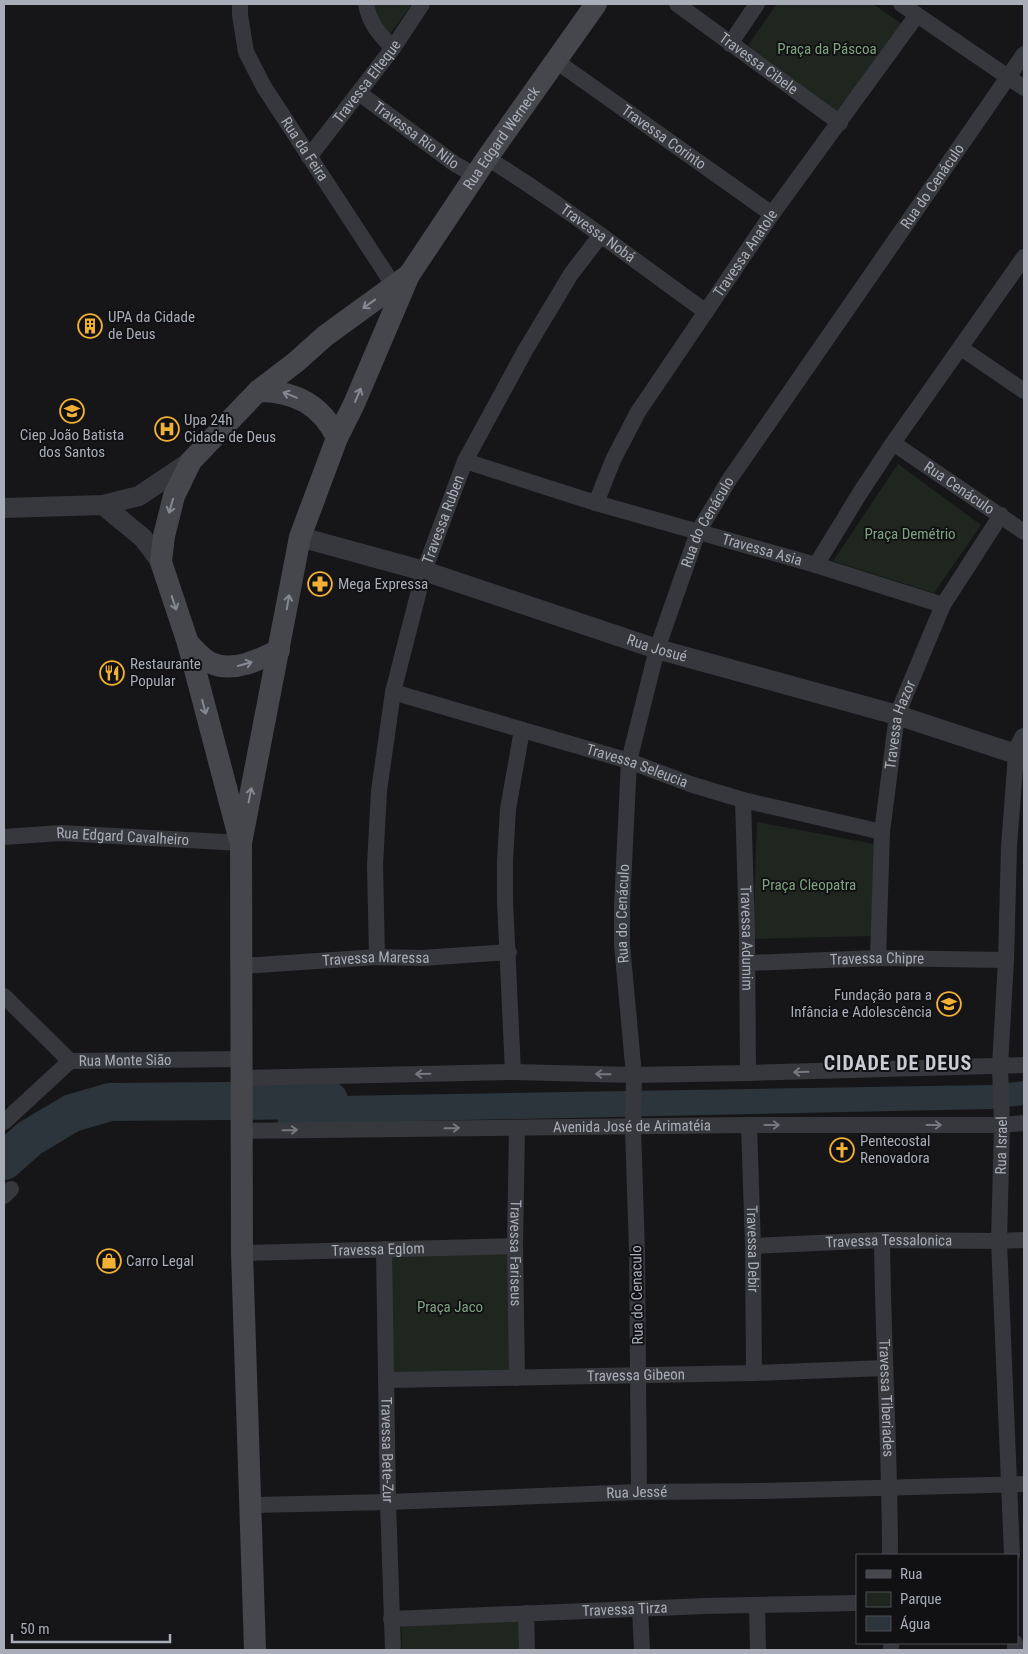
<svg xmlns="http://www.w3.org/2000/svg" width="1028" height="1654" font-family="'Roboto Condensed',sans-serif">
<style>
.green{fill:#1e261f}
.water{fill:#2c353c}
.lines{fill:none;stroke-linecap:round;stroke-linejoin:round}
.river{stroke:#2c353c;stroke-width:38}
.minor{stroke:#37383d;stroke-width:16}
.tertiary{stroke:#37383d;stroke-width:20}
.secondary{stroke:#45474d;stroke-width:22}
.oneway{stroke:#858993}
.oneway2{stroke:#757881}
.labels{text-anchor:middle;stroke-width:4;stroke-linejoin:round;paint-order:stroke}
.park-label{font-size:15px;fill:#7fa381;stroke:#111113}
.street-label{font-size:15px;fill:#a8adb8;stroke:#111113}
.poi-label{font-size:15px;fill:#a8adb8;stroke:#111113;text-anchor:start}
.district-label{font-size:20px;font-weight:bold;letter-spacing:1px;fill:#c9ccd4;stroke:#111113}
</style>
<rect width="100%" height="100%" fill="#161618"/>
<g class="green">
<polygon points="373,4 412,4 390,34 379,19"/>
<polygon points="777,4 873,4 903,25 837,113 748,45"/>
<polygon points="898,464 981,525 934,593 833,561"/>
<polygon points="757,822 874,844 871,936 753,939"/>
<polygon points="508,1242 511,1370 393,1372 390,1244"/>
<polygon points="520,1620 521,1650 402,1650 401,1622"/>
</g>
<polygon class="water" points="1024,1081 1024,1105 990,1109 278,1124 277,1097 990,1085"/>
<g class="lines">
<polyline class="river" points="4,1161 30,1138 72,1113 110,1102 329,1100"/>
<g class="minor">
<path id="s1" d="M240,4V15L246,52L264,87L394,286"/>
<path d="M366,4C369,23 380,35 393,48"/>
<path id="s2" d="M677,4L840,123"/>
<polyline points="901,4 1024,88"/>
<polyline points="730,44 757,4"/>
<path id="s3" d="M556,61L772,214"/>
<path id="s4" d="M359,93L455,164L476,176"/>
<path id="s5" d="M309,157L393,48L422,4"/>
<path id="s6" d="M487,158C563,205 634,260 706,312"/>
<polyline points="961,348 1024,391"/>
<path id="s7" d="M893,443L1024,532"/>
<path id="s8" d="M465,461L596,503L816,565L943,605"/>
<path id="s9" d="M596,503L613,460L638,412L772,214L917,15"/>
<polyline points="816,565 860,493 893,443 1024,257"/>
<path id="s10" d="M393,692L629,761L690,784L743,800L882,832"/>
<path id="s11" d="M743,800L747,933L748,1073"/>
<path id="s12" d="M4,837L61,833L241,843"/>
<path id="s13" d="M377,957L375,865L379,791L393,692L424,571L465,461L526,349L571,274L601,235"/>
<path id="s14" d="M878,958L882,832L897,715L943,605L1001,515"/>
<path id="s15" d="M747,963L878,958L1006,960"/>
<path id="s16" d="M242,966L377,957L422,958L509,952"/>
<polyline points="4,996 70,1061"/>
<polyline points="513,1072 505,901 505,861 508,809 522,730"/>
<polyline points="241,1078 513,1072 634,1075 748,1073 1024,1065"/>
<path id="s17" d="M4,1122L70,1061L241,1059"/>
<path id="s18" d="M749,1125L753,1246L754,1373"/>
<path id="s19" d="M517,1128L515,1246L517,1378"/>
<path id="s20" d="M241,1131L749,1125H1002L1024,1123"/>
<polyline points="4,1196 11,1189"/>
<path id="s21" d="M882,1240C883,1345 890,1450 890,1555"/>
<path id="s22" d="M753,1246L882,1240L999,1241L1024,1240"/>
<path id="s23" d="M384,1249L388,1502L393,1650"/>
<path id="s24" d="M242,1253L515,1246"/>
<path id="s25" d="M387,1380L754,1373L884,1368"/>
<path id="s26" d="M639,1492L637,1252L633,1128L634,1075L622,945V906L629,761L657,649L698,532L729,480L1024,54"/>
<path id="s27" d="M249,1505L388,1502L639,1492L760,1491L1024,1484"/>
<path id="s28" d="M1012,1555L999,1241L1002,1125L1000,1066L1006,960L1009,847L1016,754"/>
<polyline points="757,1605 758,1650"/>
<polyline points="640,1609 642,1650"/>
<polyline points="526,1613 527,1650"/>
<path id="s29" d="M391,1619L705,1606L857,1603"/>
<polyline points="891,1643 891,1650"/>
<polyline points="1015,1643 1015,1650"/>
</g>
<g class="tertiary">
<polyline points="103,505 143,538 161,562"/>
<polyline points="4,508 103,505 139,496 191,461"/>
<path id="s30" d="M300,537L424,571L657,649L897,715L1016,754L1024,738"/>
</g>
<g class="secondary">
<path d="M258,391C295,391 322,405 337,438"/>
<path d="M188,643C195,650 202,659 211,663C233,673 259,660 279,650"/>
<polyline points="239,837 188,643 161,562 164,536 174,496 191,461 258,391 296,362 325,336 409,275"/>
<path id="s31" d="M255,1650L242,1253L241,843L300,537L337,438L354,404L409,275L487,158L596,4"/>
</g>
</g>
<defs><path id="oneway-shaft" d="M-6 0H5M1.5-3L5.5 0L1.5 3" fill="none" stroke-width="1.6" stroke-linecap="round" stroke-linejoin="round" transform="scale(1.25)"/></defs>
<g class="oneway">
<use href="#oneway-shaft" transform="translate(369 304) rotate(144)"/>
<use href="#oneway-shaft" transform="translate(290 395) rotate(-158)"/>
<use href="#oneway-shaft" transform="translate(358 395) rotate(-67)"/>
<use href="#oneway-shaft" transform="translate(171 506) rotate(106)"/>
<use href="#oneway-shaft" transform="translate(288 602) rotate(-80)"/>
<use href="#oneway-shaft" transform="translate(174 603) rotate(72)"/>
<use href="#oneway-shaft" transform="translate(245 664) rotate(-16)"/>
<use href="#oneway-shaft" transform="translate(204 707) rotate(75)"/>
<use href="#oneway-shaft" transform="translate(250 795) rotate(-79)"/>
</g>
<g class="oneway2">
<use href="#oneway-shaft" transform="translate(801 1072) rotate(178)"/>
<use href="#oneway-shaft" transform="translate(423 1074) rotate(179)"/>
<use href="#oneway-shaft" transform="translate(603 1074) rotate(-179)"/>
<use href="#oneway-shaft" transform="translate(772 1125)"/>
<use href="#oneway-shaft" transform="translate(934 1125)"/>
<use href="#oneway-shaft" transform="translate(452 1128) rotate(-1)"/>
<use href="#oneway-shaft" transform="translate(290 1130) rotate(-1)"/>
</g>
<defs>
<g id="building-ring" transform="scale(1.25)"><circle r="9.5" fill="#111113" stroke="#f2b134" stroke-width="1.5"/><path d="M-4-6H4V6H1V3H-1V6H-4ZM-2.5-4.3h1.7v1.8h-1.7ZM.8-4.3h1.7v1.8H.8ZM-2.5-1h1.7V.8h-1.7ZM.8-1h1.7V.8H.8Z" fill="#f2b134"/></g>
<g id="school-ring" transform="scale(1.25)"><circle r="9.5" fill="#111113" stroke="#f2b134" stroke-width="1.5"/><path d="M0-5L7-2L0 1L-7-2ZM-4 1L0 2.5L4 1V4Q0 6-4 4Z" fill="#f2b134"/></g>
<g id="hospital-ring" transform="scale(1.25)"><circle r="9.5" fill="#111113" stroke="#f2b134" stroke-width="1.5"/><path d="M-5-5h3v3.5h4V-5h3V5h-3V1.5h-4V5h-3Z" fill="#f2b134"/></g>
<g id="pharmacy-ring" transform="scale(1.25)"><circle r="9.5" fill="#111113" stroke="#f2b134" stroke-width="1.5"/><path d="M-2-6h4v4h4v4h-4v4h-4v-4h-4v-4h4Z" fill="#f2b134"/></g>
<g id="restaurant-ring" transform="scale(1.25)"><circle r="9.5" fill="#111113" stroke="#f2b134" stroke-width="1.5"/><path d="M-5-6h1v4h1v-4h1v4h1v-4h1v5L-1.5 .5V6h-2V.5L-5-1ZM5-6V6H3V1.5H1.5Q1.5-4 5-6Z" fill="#f2b134"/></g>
<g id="church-ring" transform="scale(1.25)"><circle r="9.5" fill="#111113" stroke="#f2b134" stroke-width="1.5"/><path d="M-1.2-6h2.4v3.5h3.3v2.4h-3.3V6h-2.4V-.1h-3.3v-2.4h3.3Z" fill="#f2b134"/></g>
<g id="shop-ring" transform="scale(1.25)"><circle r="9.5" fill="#111113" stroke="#f2b134" stroke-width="1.5"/><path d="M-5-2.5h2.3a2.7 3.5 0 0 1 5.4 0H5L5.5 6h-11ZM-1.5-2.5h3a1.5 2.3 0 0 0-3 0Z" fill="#f2b134"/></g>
</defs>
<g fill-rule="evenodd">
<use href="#building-ring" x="90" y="326"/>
<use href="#school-ring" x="72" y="411"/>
<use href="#hospital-ring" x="167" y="429"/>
<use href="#pharmacy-ring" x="320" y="584"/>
<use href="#restaurant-ring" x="112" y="673"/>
<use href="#school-ring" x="949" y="1004"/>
<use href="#church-ring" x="842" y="1150"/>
<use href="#shop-ring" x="109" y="1261"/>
</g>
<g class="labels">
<g class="park-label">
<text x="827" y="54">Praça da Páscoa</text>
<text x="910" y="539">Praça Demétrio</text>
<text x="809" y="890">Praça Cleopatra</text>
<text x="450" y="1312">Praça Jaco</text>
</g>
<g class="street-label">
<text dy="5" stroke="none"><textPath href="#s2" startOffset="101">Travessa Cibele</textPath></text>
<text dy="5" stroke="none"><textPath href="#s5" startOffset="95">Travessa Elteque</textPath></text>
<text dy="5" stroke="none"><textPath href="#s4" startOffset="71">Travessa Rio Nilo</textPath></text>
<text dy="5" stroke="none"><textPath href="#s3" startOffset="132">Travessa Corinto</textPath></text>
<text dy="5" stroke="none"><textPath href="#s31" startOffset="1568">Rua Edgard Werneck</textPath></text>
<text dy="5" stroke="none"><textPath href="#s1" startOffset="162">Rua da Feira</textPath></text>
<text dy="5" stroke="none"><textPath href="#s26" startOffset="1389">Rua do Cenáculo</textPath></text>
<text dy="5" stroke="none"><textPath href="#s6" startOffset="134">Travessa Nobá</textPath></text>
<text dy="5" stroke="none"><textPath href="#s9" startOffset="292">Travessa Anatole</textPath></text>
<text dy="5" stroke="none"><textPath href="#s7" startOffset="80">Rua Cenáculo</textPath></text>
<text dy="5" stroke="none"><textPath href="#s13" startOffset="446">Travessa Ruben</textPath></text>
<text dy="5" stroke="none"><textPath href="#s26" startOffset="984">Rua do Cenáculo</textPath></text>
<text dy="5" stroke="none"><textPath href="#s8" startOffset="310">Travessa Asia</textPath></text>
<text dy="5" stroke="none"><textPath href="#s30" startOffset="374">Rua Josué</textPath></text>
<text dy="5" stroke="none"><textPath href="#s14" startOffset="235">Travessa Hazor</textPath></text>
<text dy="5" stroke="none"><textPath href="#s10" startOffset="255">Travessa Seleucia</textPath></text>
<text dy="5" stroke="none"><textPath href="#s12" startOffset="119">Rua Edgard Cavalheiro</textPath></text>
<text dy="5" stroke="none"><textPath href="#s26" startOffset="579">Rua do Cenáculo</textPath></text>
<text dy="5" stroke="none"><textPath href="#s11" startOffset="138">Travessa Adumim</textPath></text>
<text dy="5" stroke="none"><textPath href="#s16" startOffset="134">Travessa Maressa</textPath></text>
<text dy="5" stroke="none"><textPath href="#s15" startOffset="130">Travessa Chipre</textPath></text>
<text dy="5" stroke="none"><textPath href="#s17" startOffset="145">Rua Monte Sião</textPath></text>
<text dy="5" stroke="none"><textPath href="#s20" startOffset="391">Avenida José de Arimatéia</textPath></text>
<text dy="5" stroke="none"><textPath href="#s28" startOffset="410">Rua Israel</textPath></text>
<text dy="5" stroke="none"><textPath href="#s22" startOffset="136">Travessa Tessalonica</textPath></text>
<text dy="5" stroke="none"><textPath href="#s18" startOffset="124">Travessa Debir</textPath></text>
<text dy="5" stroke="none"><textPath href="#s24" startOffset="136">Travessa Eglom</textPath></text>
<text dy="5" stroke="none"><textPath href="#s19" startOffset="125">Travessa Fariseus</textPath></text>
<text transform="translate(637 1295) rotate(-91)" y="5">Rua do Cenaculo</text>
<text dy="5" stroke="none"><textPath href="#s25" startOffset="249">Travessa Gibeon</textPath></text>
<text dy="5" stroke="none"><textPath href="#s21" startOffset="158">Travessa Tiberiades</textPath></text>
<text dy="5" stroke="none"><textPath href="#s23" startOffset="201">Travessa Bete-Zur</textPath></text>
<text dy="5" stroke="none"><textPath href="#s27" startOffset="388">Rua Jessé</textPath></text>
<text dy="5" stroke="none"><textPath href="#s29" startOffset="234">Travessa Tirza</textPath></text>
</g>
<g class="poi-label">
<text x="108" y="322">UPA da Cidade<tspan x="108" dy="17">de Deus</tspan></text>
<text x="184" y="425">Upa 24h<tspan x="184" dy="17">Cidade de Deus</tspan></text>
<text x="72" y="440" text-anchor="middle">Ciep João Batista<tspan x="72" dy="17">dos Santos</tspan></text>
<text x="338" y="589">Mega Expressa</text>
<text x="130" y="669">Restaurante<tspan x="130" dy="17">Popular</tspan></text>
<text x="932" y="1000" text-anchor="end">Fundação para a<tspan x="932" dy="17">Infância e Adolescência</tspan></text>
<text x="860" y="1146">Pentecostal<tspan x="860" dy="17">Renovadora</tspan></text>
<text x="126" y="1266">Carro Legal</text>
</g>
<g class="district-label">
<text x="898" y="1070">CIDADE DE DEUS</text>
</g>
</g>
<rect width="1028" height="1654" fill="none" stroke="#a8adb8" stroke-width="10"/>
<rect x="856" y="1554" width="162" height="90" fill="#111113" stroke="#4d4f55"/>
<rect x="866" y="1570" width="25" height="8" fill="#45474d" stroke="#4d4f55"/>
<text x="900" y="1579" font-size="15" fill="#a8adb8">Rua</text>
<rect x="866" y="1592" width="25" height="15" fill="#1e261f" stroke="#4d4f55"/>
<text x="900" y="1604" font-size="15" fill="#a8adb8">Parque</text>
<rect x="866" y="1616" width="25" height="15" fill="#2c353c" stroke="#4d4f55"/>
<text x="900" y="1629" font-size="15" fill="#a8adb8">Água</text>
<path d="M12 1634v8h158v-8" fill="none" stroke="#a8adb8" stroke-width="2.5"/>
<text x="20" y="1634" font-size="15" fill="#a8adb8" stroke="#111113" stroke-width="4" paint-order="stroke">50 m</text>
</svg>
